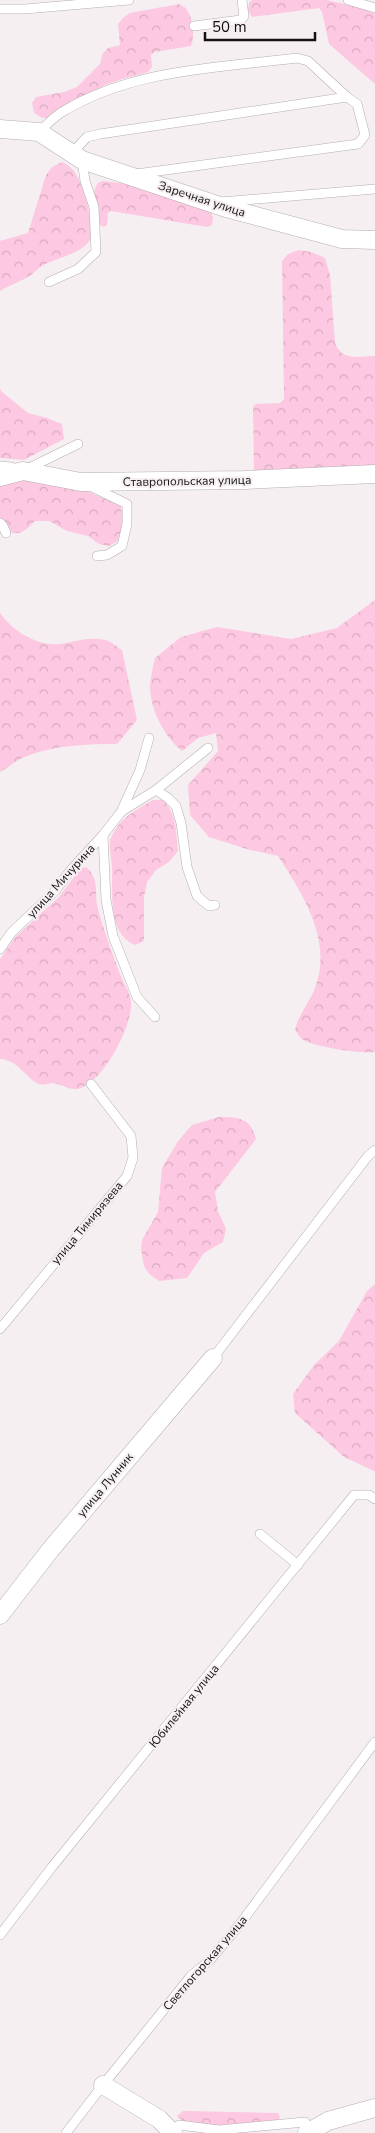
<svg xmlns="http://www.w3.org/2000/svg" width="375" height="2133" font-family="'Nunito Sans',sans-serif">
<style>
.forest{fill:url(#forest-crowns)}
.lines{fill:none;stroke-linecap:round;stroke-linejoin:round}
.lane-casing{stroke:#b4afb2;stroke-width:10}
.street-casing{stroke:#b4afb2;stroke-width:19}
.lane{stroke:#fff;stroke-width:9}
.street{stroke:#fff;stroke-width:18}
.labels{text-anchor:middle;stroke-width:4;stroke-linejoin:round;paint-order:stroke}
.street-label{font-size:12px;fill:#141213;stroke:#f5eff2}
</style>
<defs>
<pattern id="forest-crowns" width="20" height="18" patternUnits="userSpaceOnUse" patternTransform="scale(1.25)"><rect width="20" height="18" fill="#fdc8e1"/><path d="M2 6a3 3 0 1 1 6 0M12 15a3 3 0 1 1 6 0" fill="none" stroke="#d8abc0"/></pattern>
</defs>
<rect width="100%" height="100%" fill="#f5eff2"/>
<g class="forest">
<polygon points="252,0 327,0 375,11 375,84 329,44 322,12 319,8 252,17 248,10 249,3"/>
<path d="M179,4C180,5 185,7 186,9C193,16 195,38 191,46L155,52L151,55L152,67L148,72L119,80L103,86L59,109L48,118H42L34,113L32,103L36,97L64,92L77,87L100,64L103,53L108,48L120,45L118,24L124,17L130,13Z"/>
<path d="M62,162C76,168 80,181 85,195C88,205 93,227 91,237C87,253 54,258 42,266C38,268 35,272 31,275C22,281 10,285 0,291V241L28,233L46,175L52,167Z"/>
<polygon points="102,181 128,184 211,212 213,218 212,225 207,227 111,211 108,213 107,225 104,227 100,225 94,192 97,184"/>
<path d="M299,250L311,252L325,258L330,275L335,343C343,362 357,356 375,356V466L254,471L253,407L256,404L280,403L284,399L282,261L288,254Z"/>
<polygon points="0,388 1,391 28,413 47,418 62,424 64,439 24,460 0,458"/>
<path d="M21,477L80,488L121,506L123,523L118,541L109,546L99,544L88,536L67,531L49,521H35C27,529 23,534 12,533L7,524L0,518V482Z"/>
<path d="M375,600V1052C362,1054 312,1047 302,1039C299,1037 297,1032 295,1030C299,1013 311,1001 316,985C332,939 302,893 278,856L250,850L209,837L190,815L188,785L218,751L216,733L198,738L182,751C164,736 150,710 150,685C151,676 153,666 155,658L181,637L217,627L291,639L337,628Z"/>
<path d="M0,613C13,631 36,646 59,644C75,642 89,636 105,640C111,641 117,647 122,650L137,720L117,744C88,744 56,745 27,756C18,759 9,767 0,772Z"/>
<path d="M153,800H162C177,812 176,832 178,851L169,862L156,870L147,882L144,897V941L135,945C107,933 113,893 112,868C112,860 108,845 111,838C119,818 136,810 153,800Z"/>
<path d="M86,867C100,878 94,894 98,909C104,931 112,953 120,974C123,982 131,994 131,1002C133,1026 102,1085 77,1089C68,1090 60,1083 52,1083C46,1084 42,1086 37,1083C23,1075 18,1060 0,1059V959L15,937L59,897L80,869Z"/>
<path d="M219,1117C239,1117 251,1118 256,1139L215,1192L218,1211L226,1229L223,1242L204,1253L187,1278L159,1281L149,1274L144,1266L141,1249L142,1240L158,1212L162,1168L178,1141L192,1125Z"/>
<polygon points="375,1284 375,1471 374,1471 344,1457 295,1413 293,1394 314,1365 339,1341 367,1291"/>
<path d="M183,2111L278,2113L280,2116L279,2119C277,2121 275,2123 273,2124C259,2130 183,2129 177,2116Z"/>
</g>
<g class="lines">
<g class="lane-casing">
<g id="lane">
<polyline points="348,0 375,8"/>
<polyline points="0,9 25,9 129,0"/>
<polyline points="194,26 241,20 244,16 242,0"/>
<path d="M39,132C46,125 54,117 62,112C133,69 217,68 297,58L308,61L347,97"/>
<polyline points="72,153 87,137 100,134 347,97 357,104 365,135 358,144 136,174"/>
<polyline points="221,202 375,189"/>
<polyline points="49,282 78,269 96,252 94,207 85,181 82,160"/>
<polyline points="0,466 11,467 23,471 78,444"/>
<polyline points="90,486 127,504 127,524 122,546 107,555 97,556"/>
<polyline points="0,523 3,526 6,533"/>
<polyline points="156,790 168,798 176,806 181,823 187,867 197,896 209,906 215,905"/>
<polyline points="122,811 156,790 208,748"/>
<polyline points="103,835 106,900 113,936 137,997 155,1017"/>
<polyline points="0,949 11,933 55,891 70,871 103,835 121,812 140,770 149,738"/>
<polyline points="0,1329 127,1176 133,1158 131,1136 91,1084"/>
<polyline points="213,1358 368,1156 375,1150"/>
<polyline points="260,1534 298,1565"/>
<polyline points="0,1935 52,1867 354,1495 369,1495 375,1499"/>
<polyline points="66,2133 103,2085 191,1976 211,1959 240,1924 375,1742"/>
<polyline points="172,2133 179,2125 219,2130 305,2122 311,2130"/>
</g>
</g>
<g class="street-casing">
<g id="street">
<polyline points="0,129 39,132 82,160 226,208 342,239 375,240"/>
<polyline points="0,477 23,471 81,482 244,480 375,474"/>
<polyline points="0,1615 51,1549 213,1358"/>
<polyline points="103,2085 159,2119 173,2133"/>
<polyline points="307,2133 328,2121 375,2108"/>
</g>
</g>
<use href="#lane" class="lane"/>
<use href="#street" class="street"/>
</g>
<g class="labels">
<g class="street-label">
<text transform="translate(202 199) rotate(18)" y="4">Заречная улица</text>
<text transform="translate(187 481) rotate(-1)" y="4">Ставропольская улица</text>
<text transform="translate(61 881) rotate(-48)" y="4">улица Мичурина</text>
<text transform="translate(87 1223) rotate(-50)" y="4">улица Тимирязева</text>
<text transform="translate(105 1485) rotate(-50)" y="4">улица Лунник</text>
<text transform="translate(184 1706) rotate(-51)" y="4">Юбилейная улица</text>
<text transform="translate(205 1963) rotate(-49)" y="4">Светлогорская улица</text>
</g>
</g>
<path d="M205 32v8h110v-8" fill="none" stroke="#141213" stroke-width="2.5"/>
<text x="212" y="32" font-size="15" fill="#141213" stroke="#f5eff2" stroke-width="4" paint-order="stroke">50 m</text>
</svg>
